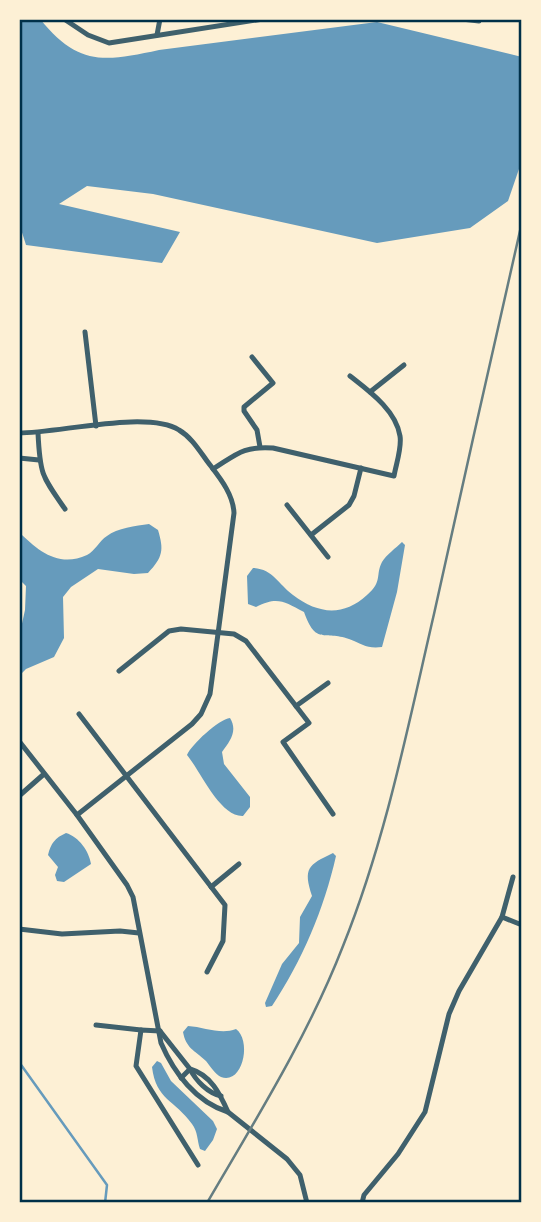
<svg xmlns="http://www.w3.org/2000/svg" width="541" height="1222" font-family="'PT Sans Narrow',sans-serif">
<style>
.water{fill:#669bbc}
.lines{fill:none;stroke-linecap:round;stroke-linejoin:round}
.stream{stroke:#669bbc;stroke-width:2.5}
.minor{stroke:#3f606c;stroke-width:5}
.rail{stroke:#657d81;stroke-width:2.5}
.neatline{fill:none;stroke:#003049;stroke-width:2.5}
</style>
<rect width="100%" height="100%" fill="#fdf0d5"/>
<g class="water">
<path d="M19,19H40C78,66 104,62 159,50L377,22L522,57V168L519,169L508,201L470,228L377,243L153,194L87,186L59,204L180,232L162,263L26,245L19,223Z"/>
<path d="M149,524L158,530C164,550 163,557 148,573L134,574L98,569L71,587L63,597L64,638L54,657L26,669L19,676V637L25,610L26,586L19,579V532C38,551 59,568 87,555C95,551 99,541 107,536C117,528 136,526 149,524Z"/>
<path d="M402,542L405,545L397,592L382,647C367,649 362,644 349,639C324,630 316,646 304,612C284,602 278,596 256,607L248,604L247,576L253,568C273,569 278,584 293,595C318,614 343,617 367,595C383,581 375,576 382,562C386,555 396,548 402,542Z"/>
<path d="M230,718C238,731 230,741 222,752L224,764L250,797V807L243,816C220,817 201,772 187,755C191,745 219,719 230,718Z"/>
<path d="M66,833C79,837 89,851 91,864L64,882L57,881L55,875L58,867L48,855C51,843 55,838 66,833Z"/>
<path d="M333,853L336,856C324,909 302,961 272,1006L266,1007L265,1003L282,964L299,943L300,917L312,896C303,868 308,865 333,853Z"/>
<path d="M188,1026C204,1027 221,1035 236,1029C252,1041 243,1085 221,1077C215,1074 210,1066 206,1061C194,1050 186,1048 183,1032Z"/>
<path d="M157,1061L161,1063L171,1081L213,1121L217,1129L213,1140L205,1151L200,1149C197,1140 198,1132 192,1124C175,1100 156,1100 152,1067Z"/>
</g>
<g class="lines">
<polyline class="stream" points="19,1062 107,1185 105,1203"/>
<g class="minor">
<polyline points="64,19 88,35 109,43 263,19"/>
<polyline points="462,19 479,21 479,19"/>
<polyline points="157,35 160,19"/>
<polyline points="85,332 96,426"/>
<polyline points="252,357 273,383 244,407 244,411 257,430 260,447"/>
<polyline points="370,392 404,365"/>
<path d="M19,433C59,433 147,410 179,430C191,437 199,450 207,461C219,477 233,493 234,513L210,694L201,714L192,724L77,815"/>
<path d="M38,433C40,475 42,476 65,509"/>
<polyline points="19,458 39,460"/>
<path d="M213,469C237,454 243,446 273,448L394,476C396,464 402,448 400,436C396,410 369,391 350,376"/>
<polyline points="287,505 328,557"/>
<polyline points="311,535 349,505 354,496 361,468"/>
<polyline points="119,671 169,631 181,629 234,634 246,641 309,723 283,742 333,814"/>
<polyline points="296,706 328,683"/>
<polyline points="79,714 225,905 223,941 207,972"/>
<path d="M19,741L77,815L127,885L133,897L161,1043C174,1073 196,1102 228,1112L287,1159L300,1175L307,1203"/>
<polyline points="19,796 44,774"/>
<polyline points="211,887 239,864"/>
<polyline points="502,917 522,925"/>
<polyline points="19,929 62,934 120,931 139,933"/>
<polyline points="96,1025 141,1030"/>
<polyline points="160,1031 141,1030 136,1066 198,1165"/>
<path d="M160,1031L190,1069C211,1075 220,1094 228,1112"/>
<path d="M181,1078L190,1069C196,1081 208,1093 221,1096"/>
<polyline points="362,1203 364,1195 398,1154 425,1112 449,1014 459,991 502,917 513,877"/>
</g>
<path class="rail" d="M207,1203C256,1119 308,1036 343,946C386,839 408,726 434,614C463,483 492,353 522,222"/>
</g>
<rect width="541" height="1222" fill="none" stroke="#fdf0d5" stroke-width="42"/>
<rect x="21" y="21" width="499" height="1180" class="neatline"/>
</svg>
